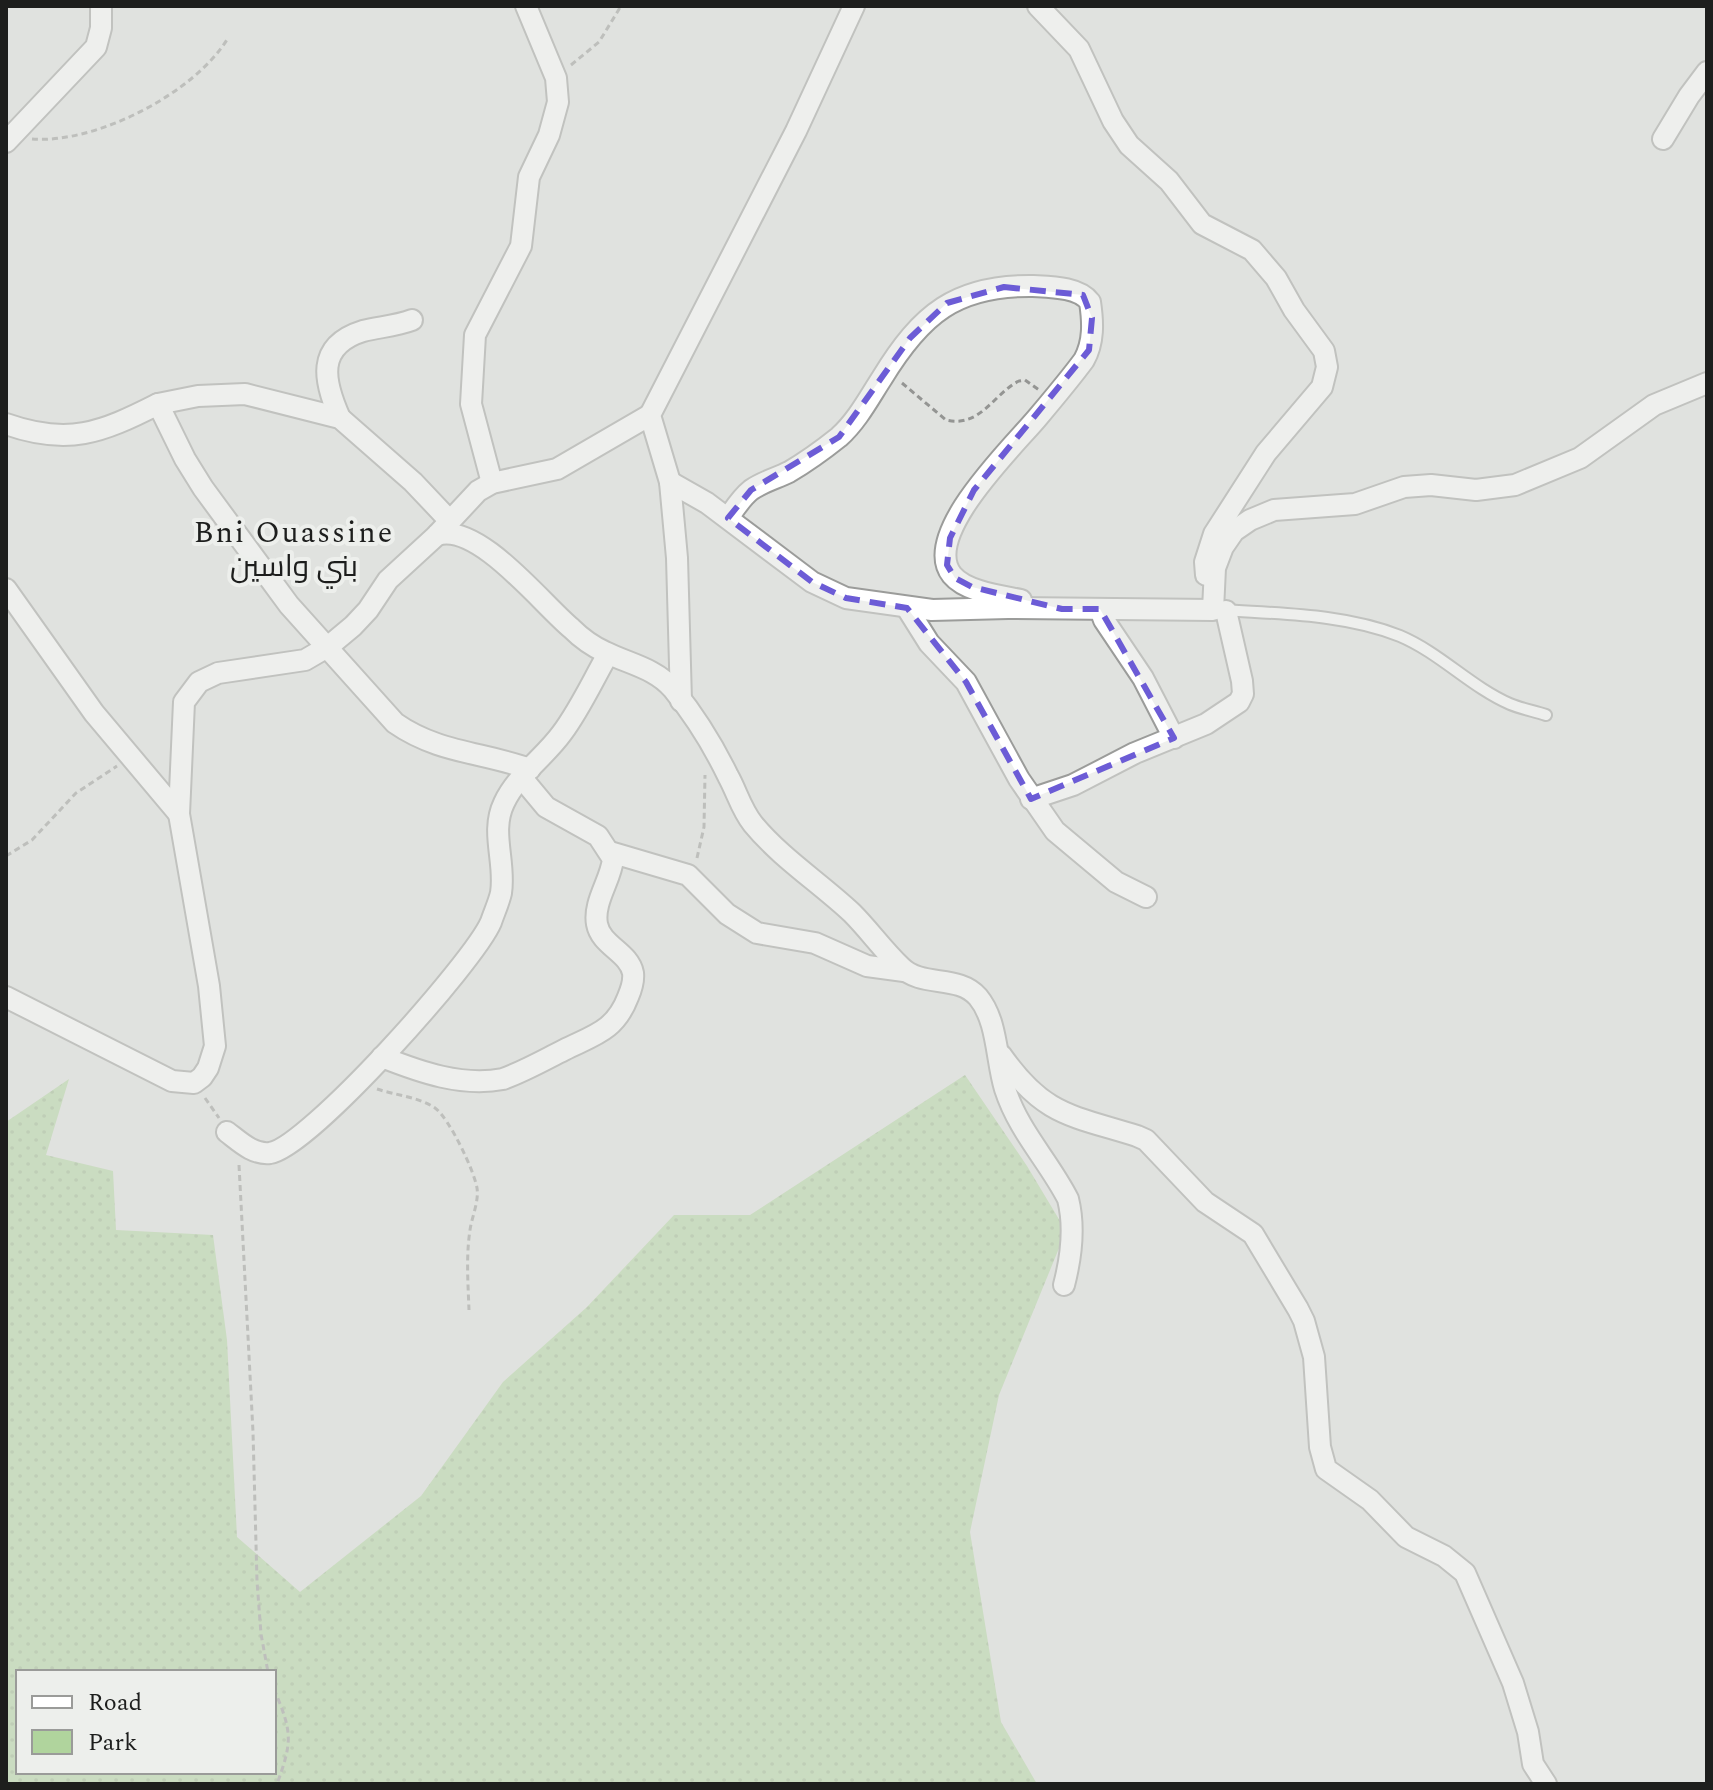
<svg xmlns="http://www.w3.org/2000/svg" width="1713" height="1790" font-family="Spectral,Cairo,serif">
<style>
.green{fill:url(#green-dots);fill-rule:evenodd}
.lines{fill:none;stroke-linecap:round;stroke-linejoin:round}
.service-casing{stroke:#9b9c9a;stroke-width:14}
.minor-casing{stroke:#9b9c9a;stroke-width:24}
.path{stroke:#949593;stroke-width:3;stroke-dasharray:6 4;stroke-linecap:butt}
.service{stroke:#fff;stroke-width:10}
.minor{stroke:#fff;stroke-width:20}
.marked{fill:none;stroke:#6c5cd6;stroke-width:6;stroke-dasharray:16 10;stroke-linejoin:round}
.labels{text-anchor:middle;stroke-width:8;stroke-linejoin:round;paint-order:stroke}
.quarter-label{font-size:30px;letter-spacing:2px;fill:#1d1e1d;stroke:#edefec}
</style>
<defs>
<pattern id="green-dots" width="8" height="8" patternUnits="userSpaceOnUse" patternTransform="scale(2)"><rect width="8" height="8" fill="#b0d49d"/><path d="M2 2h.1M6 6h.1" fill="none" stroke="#97b687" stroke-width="1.8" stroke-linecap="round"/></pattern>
</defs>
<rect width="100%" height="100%" fill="#e0e2df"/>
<path class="green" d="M965,1075L1027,1166L1066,1231L999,1395L970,1532L1001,1722L1037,1784H6V1122L69,1079L46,1155L113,1171L116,1230L213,1235L227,1340L237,1537L300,1592L421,1496L503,1382L587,1307L674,1215H750ZM18,1672H274V1772H18Z"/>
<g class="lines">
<g class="service-casing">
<path id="service" d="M1223,610C1281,614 1345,614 1400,636C1440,653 1471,687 1510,704C1522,709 1534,711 1546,715"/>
</g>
<g class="minor-casing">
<g id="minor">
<polyline points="1038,6 1079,49 1113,121 1129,145 1169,181 1202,224 1252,250 1276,278 1294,310 1324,351 1327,367 1322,387 1266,453 1214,534 1205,562 1206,575"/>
<polyline points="1663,139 1689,96 1707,72"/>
<polyline points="6,142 96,47 101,28 101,6"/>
<polyline points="158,404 198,396 245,394 340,418 413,482 449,520"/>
<path d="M340,418C324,382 315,346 363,331C379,327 396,326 412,320"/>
<path d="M6,424C68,446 101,433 158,404L185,459L203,488L289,605L395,723C438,753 482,752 530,769"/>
<polyline points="670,482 707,503 812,582 846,598 932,610 1008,608 1213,610 1215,568 1223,547 1234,531 1250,520 1274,510 1355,504 1404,487 1431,485 1476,490 1515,485 1580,458 1654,405 1707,383"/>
<polyline points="492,483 471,404 475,335 521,246 529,177 549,135 558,102 556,78 526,6"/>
<path d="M728,518C735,508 741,498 751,490C762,482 777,478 789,472C806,462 824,449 839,437C857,421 869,398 882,378C921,314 956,285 1033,286C1051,287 1079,287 1090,302C1093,322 1094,342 1084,360C1070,379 1054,398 1038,417C1015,445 920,535 952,575C966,592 1001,596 1021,600"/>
<path d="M437,535C478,522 541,603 571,628C581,638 592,646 605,652C629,664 655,668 673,689C695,716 713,745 728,776C737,792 741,809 753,824C781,858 820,883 852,913C869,930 883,950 901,967C922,988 958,974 978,997C998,1021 996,1060 1005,1089C1019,1132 1048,1160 1068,1199C1075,1227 1071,1258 1064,1285"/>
<polyline points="6,589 94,713 179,814"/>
<polyline points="907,608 929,643 966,682 1019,779 1055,831 1116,882 1146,897"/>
<polyline points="1100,609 1104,620 1143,678 1174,738"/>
<polyline points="681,701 677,558 670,482 650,415 796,131 854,6"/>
<polyline points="1031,799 1073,785 1135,753 1206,724 1239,702 1243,694 1242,681 1226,611"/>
<polyline points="610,852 688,875 727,914 757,933 815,943 867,966 904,971"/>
<polyline points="6,997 172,1081 194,1083 202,1077 208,1068 215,1046 209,986 179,814 184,702 199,682 218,673 305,660 329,646 353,626 368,610 388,580 437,535 478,491 492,483 557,469 650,415"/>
<path d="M1001,1055C1044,1116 1070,1115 1137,1136L1146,1140L1205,1202L1253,1234L1298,1309L1304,1321L1314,1357L1320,1447L1326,1469L1370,1500L1406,1537L1444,1556L1465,1573L1513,1683L1528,1732L1533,1764L1546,1784"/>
<path d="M382,1057C420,1072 462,1087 503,1079C525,1071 544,1060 564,1050C594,1035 615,1031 628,997C631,990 634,981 633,973C629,952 601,946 597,924C593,902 611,880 613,859L598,836L546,807L521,777"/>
<path d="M227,1132C239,1141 253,1155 270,1153C309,1147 474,962 491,922C494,913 499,902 501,893C506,862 490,832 504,803C517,775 544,758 562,733C580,709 593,680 608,654"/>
</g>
</g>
<g class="path">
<polyline points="571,65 599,42 621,6"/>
<path d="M32,139C96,144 195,93 228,38"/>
<path d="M902,383L946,420C981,428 993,394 1019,381L1025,380L1039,390"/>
<polyline points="6,856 32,840 76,793 117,766"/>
<polyline points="697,858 704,827 705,775"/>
<path d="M377,1089C395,1095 419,1097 435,1108C449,1118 474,1170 477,1188C479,1202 472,1216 470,1230C466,1256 468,1283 469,1310"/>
<polyline points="205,1098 219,1118"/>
<polyline points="239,1165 253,1432 257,1581 261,1634 268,1672"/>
<path d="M274,1689C292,1732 293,1740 277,1784"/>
</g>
<use href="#service" class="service"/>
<use href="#minor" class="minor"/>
</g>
<path d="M0 0H1713V1790H0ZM1004,287L1083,295L1092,318L1089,350L974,490L950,538L947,565L955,578L972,587L1062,609H1100L1174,738L1031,799L966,682L907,608L846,598L812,582L728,518L751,490L839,437L910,338L947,303Z" fill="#e0e2df" fill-opacity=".55" fill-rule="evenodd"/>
<path class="marked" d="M1004,287L1083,295L1092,318L1089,350L974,490L950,538L947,565L955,578L972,587L1062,609H1100L1174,738L1031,799L966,682L907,608L846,598L812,582L728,518L751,490L839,437L910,338L947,303Z"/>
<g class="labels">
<g class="quarter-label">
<text x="294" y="542">Bni Ouassine<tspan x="294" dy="34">بني واسين</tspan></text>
</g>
</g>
<rect width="1713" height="1790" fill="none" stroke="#1d1e1d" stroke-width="16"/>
<rect x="16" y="1670" width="260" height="104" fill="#edefec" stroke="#9a9b99" stroke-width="2"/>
<rect x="32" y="1696" width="40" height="12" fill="#ffffff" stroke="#9a9b99" stroke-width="2"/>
<text x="88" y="1710" font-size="24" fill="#1d1e1d">Road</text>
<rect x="32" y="1730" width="40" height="24" fill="#b0d49d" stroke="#9a9b99" stroke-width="2"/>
<text x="88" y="1750" font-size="24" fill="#1d1e1d">Park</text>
</svg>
